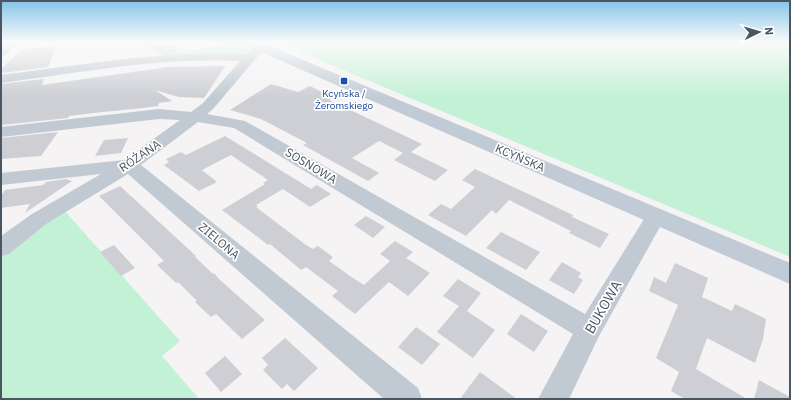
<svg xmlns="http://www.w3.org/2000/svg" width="791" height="400" font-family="'IBM Plex Sans',sans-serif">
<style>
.green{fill:#c3f1d5}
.building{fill:#cdcfd5}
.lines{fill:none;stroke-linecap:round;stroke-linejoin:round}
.street{fill:#c1cad2;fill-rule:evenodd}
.secondary{fill:#c1cbd6;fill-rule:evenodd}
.transit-dot{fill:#1a4fb4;stroke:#fff;stroke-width:1.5}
.labels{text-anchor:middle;stroke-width:3.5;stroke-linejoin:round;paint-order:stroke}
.far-transit-label{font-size:10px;fill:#164399;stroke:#fff}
.street-label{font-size:12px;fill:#4a5661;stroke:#fff}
.near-street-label{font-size:14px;fill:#4a5661;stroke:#fff}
</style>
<rect width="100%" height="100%" fill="#f5f3f3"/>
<g class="green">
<polygon points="229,42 235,42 250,48 247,51 248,53 240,54 161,57 161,54 222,46"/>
<polygon points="281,42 790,42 790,257 305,54 298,48"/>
<polygon points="63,209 180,341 162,356 199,399 1,399 1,255"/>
</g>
<g class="building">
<polygon points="140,42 166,42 178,48 176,53 163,54"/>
<polygon points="56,47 48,67 1,73 1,69 22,49"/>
<polygon points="225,66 204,98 179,97 155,90 172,101 159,103 158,106 143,108 93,113 69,116 68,118 1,125 1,84 44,79 42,85 168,67"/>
<polygon points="271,84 298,92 310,86 334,98 329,100 422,144 411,152 448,170 435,181 394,160 403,153 379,141 352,158 379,173 368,181 303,145 307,143 261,119 230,110"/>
<polygon points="58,132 41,156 1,159 1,138"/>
<polygon points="225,136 311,189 317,185 331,194 310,207 283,189 256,205 258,207 256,207 306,245 313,249 318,246 333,257 329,261 353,278 364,285 390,261 380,254 395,241 413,252 406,258 430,273 408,296 389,282 355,314 332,296 338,291 306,267 301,270 270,244 268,245 222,210 265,184 263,183 268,180 231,155 202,170 217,182 199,191 164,165 169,162 166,159 181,152 186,155"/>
<polygon points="128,138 121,153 95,156 104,140"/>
<polygon points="475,169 573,215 572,217 609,234 600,248 569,233 571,231 509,200 496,214 492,210 466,236 428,215 441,204 451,209 475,187 462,180"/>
<polygon points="66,179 72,181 25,213 30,204 1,208 1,196 5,190 43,185 46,182"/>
<polygon points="120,186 196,256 195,257 213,274 214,273 219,279 265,320 242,339 216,314 211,317 195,302 197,301 178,282 176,283 157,265 164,261 99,196"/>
<polygon points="366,216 385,227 373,238 354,225"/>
<polygon points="501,232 540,252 526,270 486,248"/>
<polygon points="114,245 135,268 121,276 100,252"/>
<polygon points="562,262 581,273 578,277 583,280 574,294 549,280"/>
<polygon points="675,263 708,278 702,297 732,311 735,304 766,319 763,339 755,363 707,338 696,369 747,399 685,399 671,391 679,372 656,358 678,305 649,291 654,277 666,283"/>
<polygon points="458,279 481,293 467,311 495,330 473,358 437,332 459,306 443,296"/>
<polygon points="521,314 548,331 534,352 507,334"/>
<polygon points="416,327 440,344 422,365 398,347"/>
<polygon points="285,338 318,368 294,391 287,384 282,389 263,370 268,365 262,358"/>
<polygon points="225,356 242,374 221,392 205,373"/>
<polygon points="480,372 517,399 460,399"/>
<polygon points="759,380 790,397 790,399 754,399"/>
</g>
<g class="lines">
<path class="street" d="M264,43L268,44L270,47L259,55L213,109L207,114L245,121L585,314L649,211L656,209L663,211L666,216L598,338L569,399H538L573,334L234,128L198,122L141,165L418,388L422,399H384L128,174L46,224L9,254L1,256V236L32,214L101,174L1,185V173L124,160L180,120L159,119L1,137V127L159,109L191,112L203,103L240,61C160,57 80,73 1,83V75C83,65 164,50 246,54L251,49Z"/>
<g class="secondary">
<polygon points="5,42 19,42 6,55 1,56 1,45"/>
<polygon points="243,42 260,42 790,263 790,284 245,45"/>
</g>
</g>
<linearGradient id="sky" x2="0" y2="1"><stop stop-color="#85c3ea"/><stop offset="0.43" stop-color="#fafafa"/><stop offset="1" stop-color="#fafafa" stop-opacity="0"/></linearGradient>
<rect width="791" height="98" fill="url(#sky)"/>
<rect class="transit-dot" x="340" y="77" width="8" height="8" rx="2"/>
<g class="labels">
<g class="far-transit-label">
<text x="344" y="97">Kcyńska /<tspan x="344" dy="12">Żeromskiego</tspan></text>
</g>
<g class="street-label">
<text transform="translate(140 156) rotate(-34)" y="4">RÓŻANA</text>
<text transform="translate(520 158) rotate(23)" y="4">KCYŃSKA</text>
<text transform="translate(311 166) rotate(31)" y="4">SOSNOWA</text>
<text transform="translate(219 241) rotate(40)" y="4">ZIELONA</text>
</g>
<g class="near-street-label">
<text transform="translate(603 307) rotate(-60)" y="5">BUKOWA</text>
</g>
</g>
<rect width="791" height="400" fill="none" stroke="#4a5661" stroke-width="4"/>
<g transform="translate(759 32) rotate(85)" stroke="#ffffff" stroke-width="3" paint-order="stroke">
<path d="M0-3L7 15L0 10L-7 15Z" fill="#4a5661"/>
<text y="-6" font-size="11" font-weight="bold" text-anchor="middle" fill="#4a5661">N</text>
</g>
</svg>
